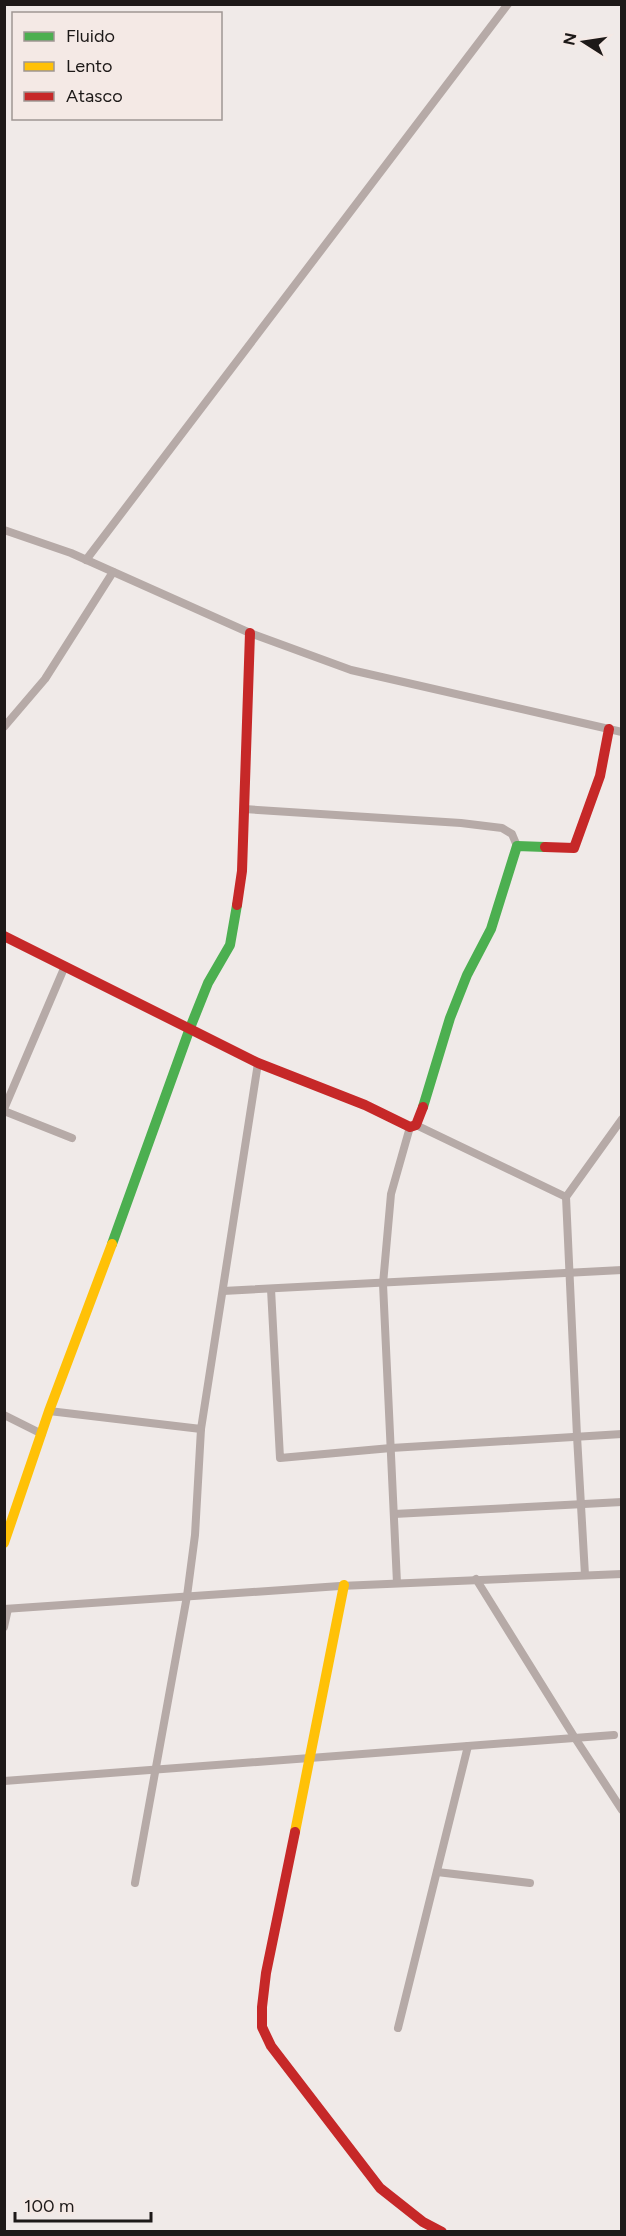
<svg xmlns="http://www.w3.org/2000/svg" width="626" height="2236" font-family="Figtree,sans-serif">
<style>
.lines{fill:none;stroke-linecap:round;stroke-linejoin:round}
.street{stroke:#b6aaa7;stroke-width:8}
.fast{stroke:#4caf50;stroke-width:10}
.slow{stroke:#ffc107;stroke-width:10}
.jam{stroke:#c62828;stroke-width:10}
</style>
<rect width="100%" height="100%" fill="#f0eae8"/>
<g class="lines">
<g class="street">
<polyline points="4,530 71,553 250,633 351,670 622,732"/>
<polyline points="86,560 508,4"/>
<polyline points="4,727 45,679 113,572"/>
<polyline points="244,809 461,823 502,828 512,834 517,846"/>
<polyline points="4,1109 65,966"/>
<polyline points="4,1111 72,1138"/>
<polyline points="416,1125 566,1197"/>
<polyline points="271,1289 280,1458 391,1448 622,1434"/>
<polyline points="223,1291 622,1270"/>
<polyline points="49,1411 201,1429 258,1063"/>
<polyline points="4,1415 42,1434"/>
<polyline points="394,1514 622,1502"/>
<polyline points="585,1575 577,1436 566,1197 622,1119"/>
<polyline points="476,1579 575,1738 622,1810"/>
<polyline points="397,1583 383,1284 391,1194 410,1127"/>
<polyline points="4,1609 340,1586 622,1574"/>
<polyline points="4,1627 8,1609"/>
<polyline points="4,1781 614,1735"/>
<polyline points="437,1872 530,1883"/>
<polyline points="135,1883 187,1596 195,1535 201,1429"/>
<polyline points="398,2028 468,1746"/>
</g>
<g class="fast">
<polyline points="423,1107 450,1018 467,975 491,929 517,846 545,847"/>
<polyline points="112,1244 190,1028 208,983 230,945 237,905"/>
</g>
<g class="slow">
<polyline points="4,1543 49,1411 112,1244"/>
<polyline points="295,1832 344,1585"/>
</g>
<g class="jam">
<polyline points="545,847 574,848 600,776 609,729"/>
<polyline points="237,905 242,871 250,633"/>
<polyline points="4,936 258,1063 365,1105 410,1127 416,1125 423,1107"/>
<polyline points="295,1832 266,1973 262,2007 262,2027 271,2046 380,2188 423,2222 442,2232"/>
</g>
</g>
<rect width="626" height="2236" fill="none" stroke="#1d1918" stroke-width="12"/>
<rect x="12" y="12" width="210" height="108" fill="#f4e9e5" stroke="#9e9693" stroke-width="1.5"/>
<rect x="24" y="32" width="30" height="9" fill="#4caf50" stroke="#9e9693" stroke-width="1.5"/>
<text x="66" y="42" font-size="18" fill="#1d1918">Fluido</text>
<rect x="24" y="62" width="30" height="9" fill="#ffc107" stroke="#9e9693" stroke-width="1.5"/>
<text x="66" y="72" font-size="18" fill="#1d1918">Lento</text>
<rect x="24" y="92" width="30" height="9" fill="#c62828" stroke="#9e9693" stroke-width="1.5"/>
<text x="66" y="102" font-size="18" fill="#1d1918">Atasco</text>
<g transform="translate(584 42) rotate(282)" stroke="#f4e9e5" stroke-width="4.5" paint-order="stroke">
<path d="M0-4.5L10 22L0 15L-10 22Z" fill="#1d1918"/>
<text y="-9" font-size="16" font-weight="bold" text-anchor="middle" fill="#1d1918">N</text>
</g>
<path d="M15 2212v9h136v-9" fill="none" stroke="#1d1918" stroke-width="3"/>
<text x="24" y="2212" font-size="18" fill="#1d1918" stroke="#f4e9e5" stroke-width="4.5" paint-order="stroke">100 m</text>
</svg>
